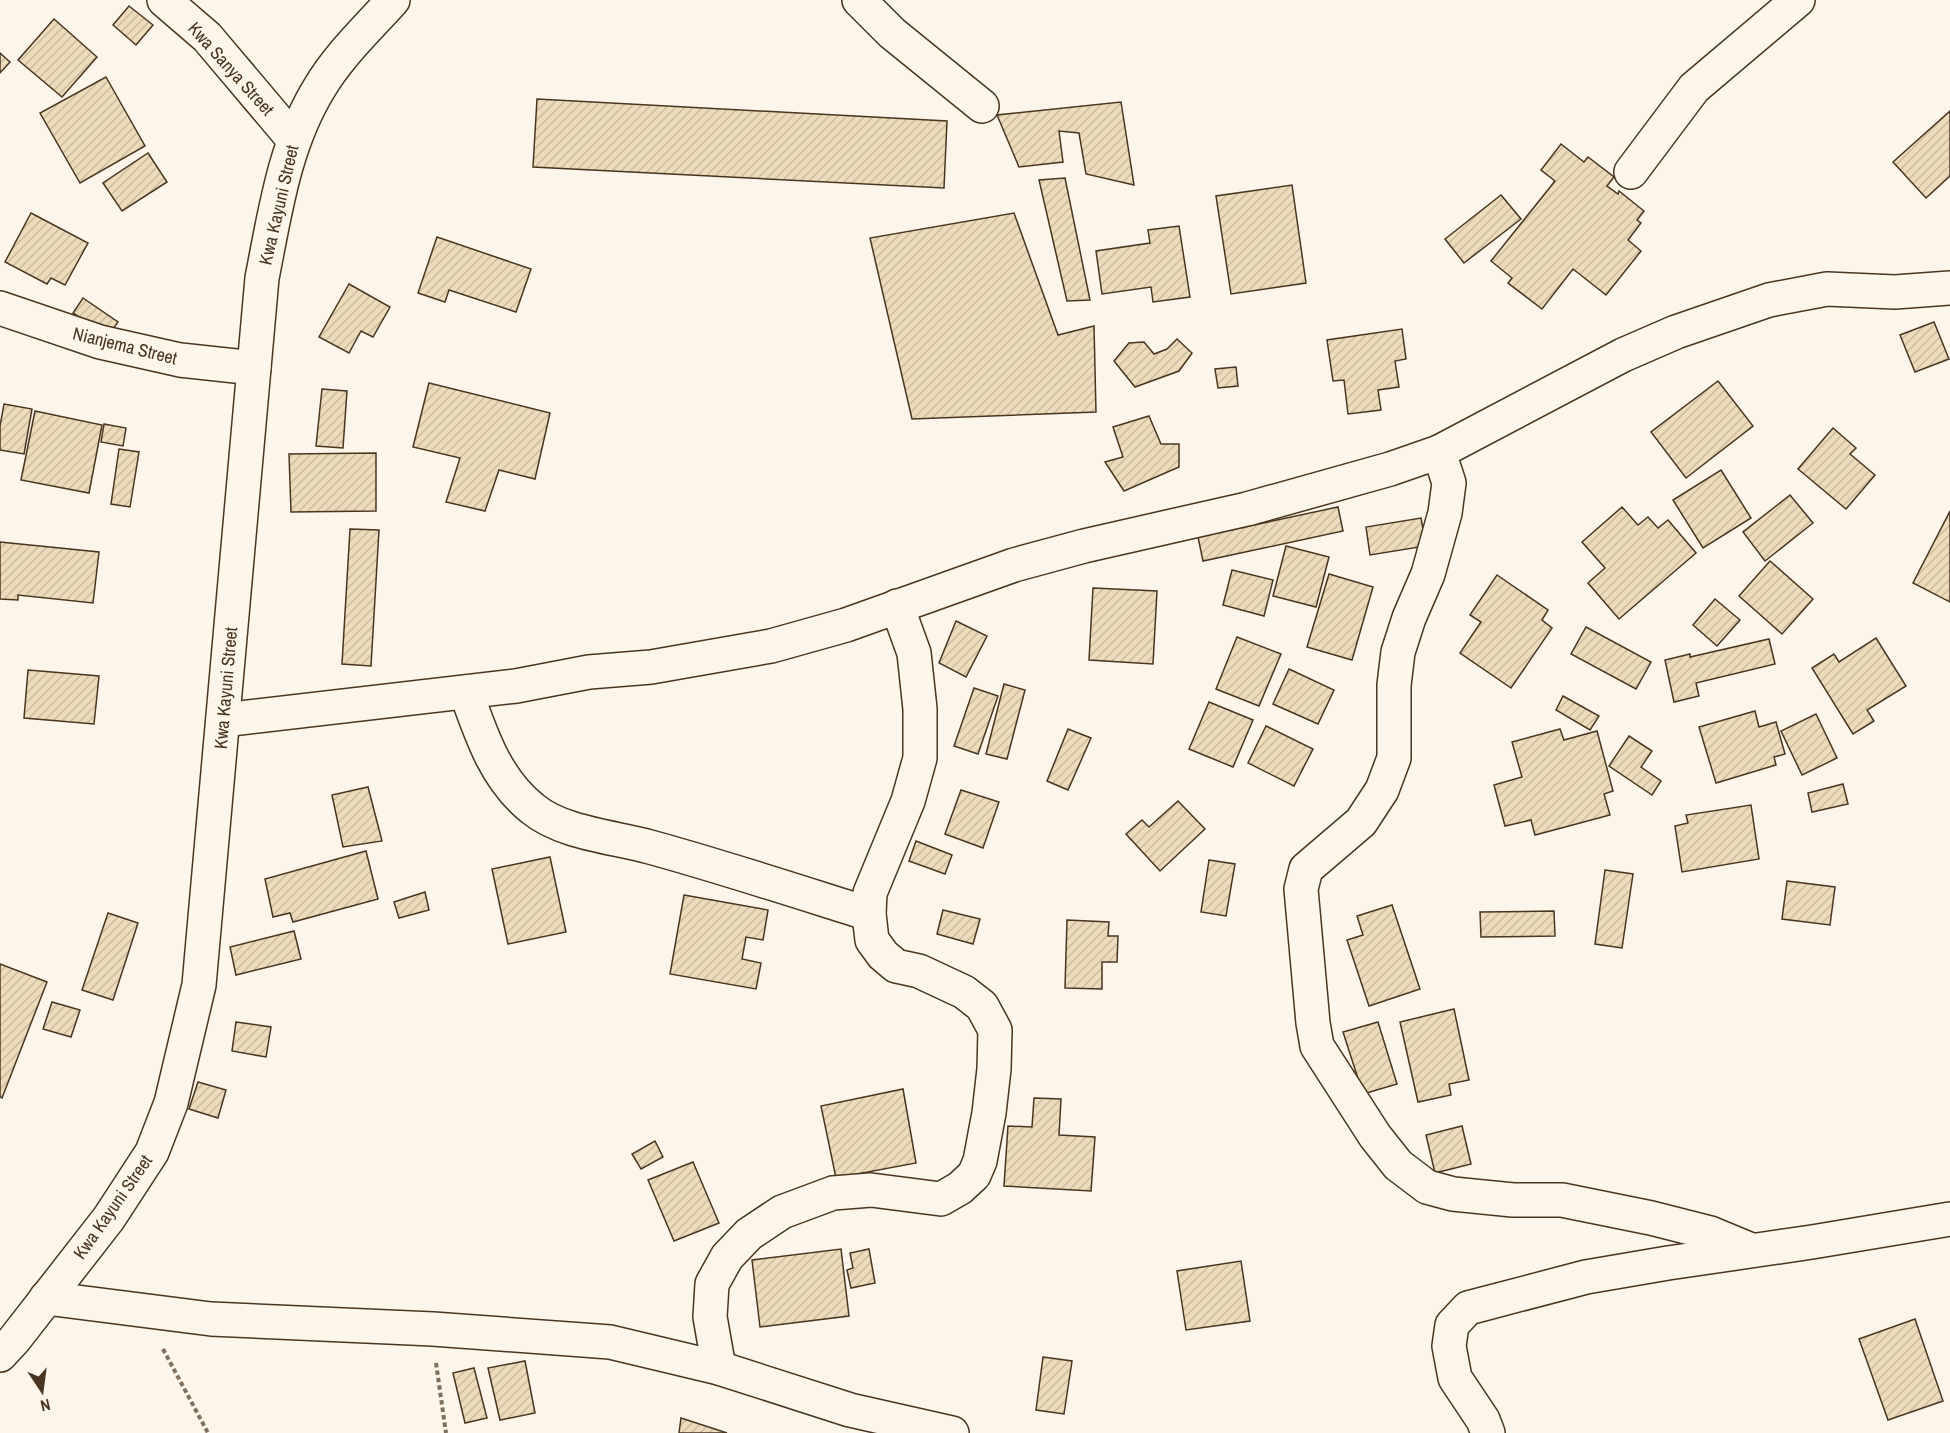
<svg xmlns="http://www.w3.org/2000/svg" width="1950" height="1433" font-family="'Archivo Narrow',sans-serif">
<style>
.building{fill:url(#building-hatch);stroke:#4a3520;stroke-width:1.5}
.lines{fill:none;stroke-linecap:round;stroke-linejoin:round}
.minor-casing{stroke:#4a3520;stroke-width:36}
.path{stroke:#7f6f5c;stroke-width:4;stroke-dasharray:4.5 3;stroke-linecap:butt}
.minor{stroke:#fbf6e9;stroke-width:33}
.labels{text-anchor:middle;stroke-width:4.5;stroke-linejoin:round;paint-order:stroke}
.street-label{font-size:18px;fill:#4a3520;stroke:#fbf6e9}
</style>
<defs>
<pattern id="building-hatch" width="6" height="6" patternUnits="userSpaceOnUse" patternTransform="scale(1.5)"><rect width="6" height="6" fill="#ecdcbc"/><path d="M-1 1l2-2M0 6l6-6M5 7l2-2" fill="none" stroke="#ccbda1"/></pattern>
</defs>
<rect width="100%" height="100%" fill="#fbf6e9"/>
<g class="building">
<polygon points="129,6 153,25 136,45 113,25"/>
<polygon points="54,19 97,57 62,97 18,60"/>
<polygon points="0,53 10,62 0,73"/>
<polygon points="106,77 145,146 80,183 40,113"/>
<polygon points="537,99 947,121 944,188 533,167"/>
<polygon points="1121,102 1134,185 1086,174 1079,133 1059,131 1063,162 1019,167 997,115"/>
<polygon points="1950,111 1950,176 1926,198 1893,162"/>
<polygon points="1561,144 1584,162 1588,157 1614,177 1607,186 1618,194 1619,191 1644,211 1637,220 1641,223 1628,240 1641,251 1606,295 1573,269 1542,309 1508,283 1512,278 1491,261 1555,181 1541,170"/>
<polygon points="148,153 167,182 122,211 103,183"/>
<polygon points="1065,178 1090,300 1067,301 1039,180"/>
<polygon points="1292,185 1306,283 1231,294 1216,196"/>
<polygon points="1501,195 1521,219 1464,263 1445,239"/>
<polygon points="31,213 88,243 65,285 51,278 47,284 5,262"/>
<polygon points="1014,213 1058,335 1094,326 1096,412 912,419 870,238"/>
<polygon points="1179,226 1190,297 1153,302 1151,287 1102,294 1096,251 1150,243 1148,230"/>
<polygon points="437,237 531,269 516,312 449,290 445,302 418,293"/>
<polygon points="349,284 390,307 373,337 361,331 349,353 319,337"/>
<polygon points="83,298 118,322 108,336 73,313"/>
<polygon points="1934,322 1949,359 1915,372 1900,335"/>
<polygon points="1402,329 1406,359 1395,361 1399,387 1378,390 1381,410 1348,414 1344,380 1333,381 1327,340"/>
<polygon points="1177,339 1192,353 1179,371 1135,387 1114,361 1129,343 1144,342 1154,354 1167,349"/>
<polygon points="1236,367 1238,386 1218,388 1215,369"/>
<polygon points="1718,381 1753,426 1686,478 1651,432"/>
<polygon points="429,383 550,413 535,479 499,470 485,511 446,502 460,458 413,447"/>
<polygon points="322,389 347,391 343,448 316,446"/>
<polygon points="4,404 32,409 24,454 0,450 0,426"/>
<polygon points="35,411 102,425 89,493 21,480"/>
<polygon points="1149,416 1161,444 1179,444 1179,467 1124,491 1105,462 1123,457 1113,427"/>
<polygon points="104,424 126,428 123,446 101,442"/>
<polygon points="1833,428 1856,448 1850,454 1875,475 1846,509 1798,469"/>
<polygon points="119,449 139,452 130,507 111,504"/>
<polygon points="376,453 376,511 291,512 289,454"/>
<polygon points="1721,470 1751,518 1703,548 1673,500"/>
<polygon points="1790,495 1813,523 1765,561 1743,532"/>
<polygon points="1338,507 1343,531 1203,561 1198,537"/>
<polygon points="1622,507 1638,525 1648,517 1658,528 1668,520 1696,553 1619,619 1588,583 1605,568 1582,542"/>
<polygon points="1950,511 1950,602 1913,583"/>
<polygon points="1421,518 1426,546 1370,555 1366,527"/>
<polygon points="350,529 379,530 371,666 342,664"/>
<polygon points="0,542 99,552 93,603 18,595 18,600 0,599"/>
<polygon points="1286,546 1329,557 1316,607 1273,596"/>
<polygon points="1770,561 1813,599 1782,634 1739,596"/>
<polygon points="1232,570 1273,580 1264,616 1223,605"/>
<polygon points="1329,574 1373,587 1352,660 1307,647"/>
<polygon points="1497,575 1548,610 1542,620 1552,628 1511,688 1460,653 1481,622 1470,615"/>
<polygon points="1093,588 1157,591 1153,664 1089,660"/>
<polygon points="1715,599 1740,620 1717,646 1693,625"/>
<polygon points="956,621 987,636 966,677 939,663"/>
<polygon points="1586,627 1651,662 1636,689 1571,654"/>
<polygon points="1237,637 1281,654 1259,706 1216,689"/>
<polygon points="1876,638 1906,686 1867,710 1874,721 1853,734 1812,668 1834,654 1839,662"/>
<polygon points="1769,639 1775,664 1696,683 1699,696 1674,702 1665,660 1690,654 1690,657"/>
<polygon points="1289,669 1334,690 1318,724 1273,704"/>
<polygon points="28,670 99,676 94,724 24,718"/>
<polygon points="1004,684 1025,690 1007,759 986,754"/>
<polygon points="974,688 998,696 978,754 954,746"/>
<polygon points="1563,696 1599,716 1590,730 1556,710"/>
<polygon points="1209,702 1253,720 1233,767 1189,749"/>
<polygon points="1755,711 1759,727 1776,722 1785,754 1774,757 1776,765 1716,783 1699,727"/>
<polygon points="1816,714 1837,758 1802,775 1781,731"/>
<polygon points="1266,726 1313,749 1294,786 1248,763"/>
<polygon points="1068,729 1091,738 1068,790 1047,781"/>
<polygon points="1560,729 1564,740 1597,731 1613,791 1604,794 1610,815 1535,835 1531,820 1505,826 1494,785 1522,777 1512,742"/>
<polygon points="1629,736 1652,751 1641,767 1661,781 1652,795 1609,766"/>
<polygon points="1843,784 1848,804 1812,812 1808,793"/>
<polygon points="368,787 382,841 343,847 332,795"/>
<polygon points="961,790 999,802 983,848 945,834"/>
<polygon points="1178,801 1205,829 1160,871 1126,834 1142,820 1149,827"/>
<polygon points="1751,805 1759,859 1682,872 1675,826 1688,823 1686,815"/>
<polygon points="916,841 952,855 945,874 909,861"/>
<polygon points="366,851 378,899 293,922 290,913 273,917 265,879"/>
<polygon points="550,857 566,932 508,944 492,869"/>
<polygon points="1209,860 1235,864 1226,916 1201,912"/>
<polygon points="1605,870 1633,874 1622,948 1595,944"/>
<polygon points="1787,881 1835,887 1830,925 1782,919"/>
<polygon points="425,892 429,910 399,918 394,902"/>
<polygon points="684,895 768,910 763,940 746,937 742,959 761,963 756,989 670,974"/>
<polygon points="1392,905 1420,989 1369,1006 1347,940 1363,935 1357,916"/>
<polygon points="943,910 980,919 973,944 937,934"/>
<polygon points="1554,911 1555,936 1481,937 1480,912"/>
<polygon points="108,913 138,923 113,1000 82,990"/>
<polygon points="1067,920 1109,922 1108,936 1118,936 1117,962 1102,962 1102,989 1065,988"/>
<polygon points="294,931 301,959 236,975 230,947"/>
<polygon points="0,964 47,982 2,1098 0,1097"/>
<polygon points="52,1002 80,1010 71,1037 43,1029"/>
<polygon points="1454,1009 1469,1080 1449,1084 1451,1095 1418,1102 1400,1022"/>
<polygon points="236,1022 271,1027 266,1057 232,1051"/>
<polygon points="1378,1022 1397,1084 1363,1094 1343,1032"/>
<polygon points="198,1082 226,1090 218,1118 189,1109"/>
<polygon points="903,1089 916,1163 836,1178 821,1106"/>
<polygon points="1034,1098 1061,1099 1059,1135 1095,1137 1091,1191 1004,1186 1008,1126 1032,1127"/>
<polygon points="1462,1126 1471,1164 1435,1173 1426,1135"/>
<polygon points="655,1141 663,1157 641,1169 632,1154"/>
<polygon points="693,1162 719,1223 674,1241 648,1180"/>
<polygon points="841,1249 849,1316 760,1327 752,1260"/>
<polygon points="869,1249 875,1283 851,1288 847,1270 853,1268 850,1253"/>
<polygon points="1241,1261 1250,1321 1186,1330 1177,1271"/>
<polygon points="1915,1319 1943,1401 1888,1420 1859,1339"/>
<polygon points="1043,1357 1072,1361 1064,1414 1036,1410"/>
<polygon points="525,1361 535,1413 500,1420 488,1368"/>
<polygon points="474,1368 487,1418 465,1423 453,1373"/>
<polygon points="681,1418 727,1433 679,1433"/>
</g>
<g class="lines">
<g class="minor-casing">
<g id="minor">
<polyline points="164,0 207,37 294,140"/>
<polyline points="859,0 892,33 982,106"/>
<polyline points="1631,172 1694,88 1798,0"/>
<polyline points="0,308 100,342 180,360 254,368"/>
<polyline points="1439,452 1449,483 1445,513 1428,574 1409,618 1398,652 1394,685 1394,758 1382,790 1361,822 1306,869 1301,889 1313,1023 1317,1046 1375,1136 1398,1165 1427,1187 1453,1194 1513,1200 1562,1200 1651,1218 1710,1233 1751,1250"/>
<path d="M466,692C481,735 496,780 533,809C562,833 614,837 650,847C723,867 796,891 869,914"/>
<polyline points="223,720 516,686 589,672 651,667 771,646 846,625 1014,565 1084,546 1247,509 1390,469 1439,452 1623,355 1676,332 1769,300 1827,289 1895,292 1950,288"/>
<polyline points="46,1298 211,1319 433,1329 610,1342 719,1368 850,1410 952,1433"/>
<path d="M0,1355L14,1340L109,1218L152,1152L171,1103L199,985L262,278C275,213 284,145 320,87C339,55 368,28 393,0"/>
<polyline points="719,1368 710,1317 712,1284 727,1257 749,1234 782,1212 833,1193 871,1190 941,1199 960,1188 974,1175 980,1161 989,1113 994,1069 995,1030 982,1006 964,992 919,971 896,966 883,955 872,940 869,914 870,893 908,801 920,758 920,709 914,653 897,606"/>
<polyline points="1488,1433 1483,1420 1455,1378 1449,1346 1452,1325 1468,1308 1586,1277 1668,1263 1812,1242 1950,1219"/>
</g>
</g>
<g class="path">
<polyline points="163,1349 208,1433"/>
<polyline points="436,1363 446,1433"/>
</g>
<use href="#minor" class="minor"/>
</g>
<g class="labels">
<g class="street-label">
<text transform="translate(231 69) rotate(48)" y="6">Kwa Sanya Street</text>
<text transform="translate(279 205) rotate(-77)" y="6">Kwa Kayuni Street</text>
<text transform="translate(125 346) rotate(14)" y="6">Nianjema Street</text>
<text transform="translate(226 688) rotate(-85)" y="6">Kwa Kayuni Street</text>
<text transform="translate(113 1207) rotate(-55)" y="6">Kwa Kayuni Street</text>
</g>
</g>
<g transform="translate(42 1391) rotate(167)" stroke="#fbf6e9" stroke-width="4.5" paint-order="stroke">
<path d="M0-4.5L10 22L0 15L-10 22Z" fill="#4a3520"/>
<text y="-9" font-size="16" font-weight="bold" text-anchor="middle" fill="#4a3520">N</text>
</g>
</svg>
